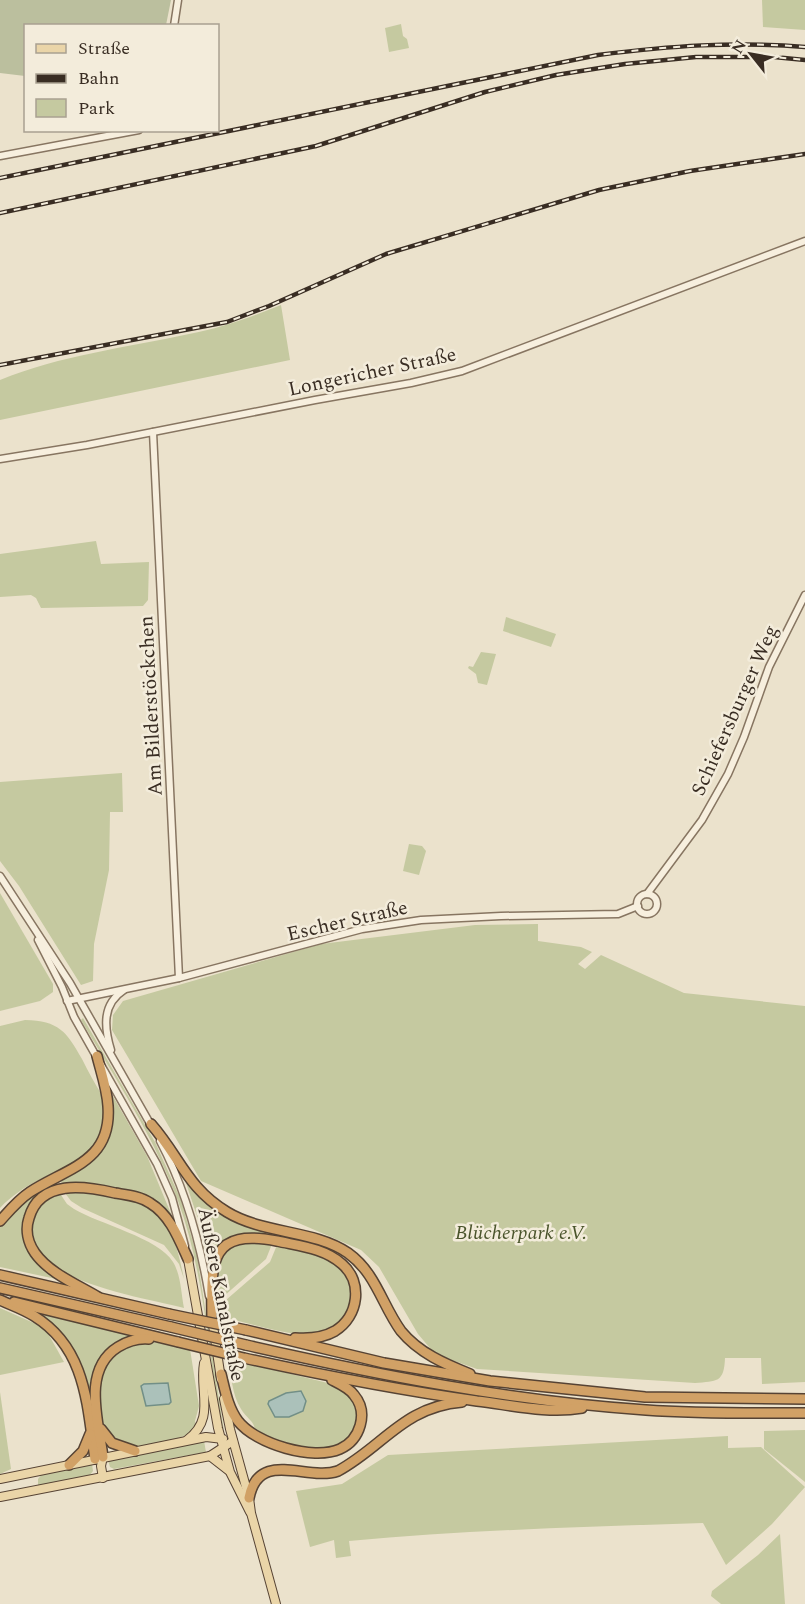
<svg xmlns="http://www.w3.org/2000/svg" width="805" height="1604" font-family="Spectral,serif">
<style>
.green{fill:#c5c9a0}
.cemetery{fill:#bbbf9e}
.water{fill:#abc1ba;stroke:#728f87;stroke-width:1.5}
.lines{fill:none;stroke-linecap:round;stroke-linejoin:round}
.minor-casing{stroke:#877561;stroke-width:9}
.major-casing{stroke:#564334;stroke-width:10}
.highway-casing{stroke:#564334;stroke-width:12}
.minor{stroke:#f7efde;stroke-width:6}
.major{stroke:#ead5a8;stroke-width:8}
.highway{stroke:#d1a166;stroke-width:9}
.rail-casing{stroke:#392d23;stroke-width:4.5}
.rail{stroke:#f3ecdb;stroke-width:2;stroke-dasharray:7;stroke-linecap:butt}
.highway-bridge-casing{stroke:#564334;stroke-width:12;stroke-linecap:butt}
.highway-bridge{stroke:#d1a166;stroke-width:9}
.labels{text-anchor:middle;stroke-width:5;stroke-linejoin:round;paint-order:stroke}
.street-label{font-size:20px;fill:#392d23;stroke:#f3ecdb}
.park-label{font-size:20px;font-style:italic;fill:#4a542b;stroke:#f3ecdb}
</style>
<rect width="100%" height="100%" fill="#ebe2cc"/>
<g class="green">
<polygon points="762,0 805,0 805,30 763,27"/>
<polygon points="401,24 403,36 407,39 409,48 389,52 385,28"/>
<path d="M281,305L290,360L0,420V380C61,355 125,348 189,334C221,328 251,317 281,305Z"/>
<polygon points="96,541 101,564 149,562 148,600 143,606 41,608 36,598 31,595 0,597 0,554"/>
<polygon points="506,617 556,634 551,647 503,631"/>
<polygon points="481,652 496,654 487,685 478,683 476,674 468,668 469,666 473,667"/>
<polygon points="122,773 123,812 110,812 109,870 94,944 93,981 81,985 19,886 0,861 0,782"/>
<polygon points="409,844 422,846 426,851 419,875 403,871"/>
<polygon points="0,893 53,984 53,992 40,1001 0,1011"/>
<path d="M538,924V941L581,947L592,952L578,964L585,969L601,955L684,993L805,1006V1382L762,1384L761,1358H725C724,1383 717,1381 695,1383L477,1369L435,1354L418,1334L379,1267L361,1250L201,1181L112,1030L113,1015L123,1001L321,944L475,925Z"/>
<path d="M83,1018L155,1142L181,1200L197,1256L224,1431L219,1416C208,1345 203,1269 178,1201C154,1137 115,1078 81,1020Z"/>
<path d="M25,1020C59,1021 66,1031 82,1059C88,1071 95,1084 102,1095C105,1101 105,1111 104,1118C98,1158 73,1163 41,1179C26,1186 11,1196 0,1208V1026Z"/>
<polygon points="110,1091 147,1156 174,1221 159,1205 62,1185 61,1180 99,1152"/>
<path d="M185,1180L203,1199L271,1233L272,1237C232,1230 228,1234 210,1269L198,1219Z"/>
<polygon points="56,1182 57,1186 48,1189 24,1235 61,1280 0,1267 0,1225 23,1201"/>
<path d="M82,1190C100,1194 127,1195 142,1203C172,1217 178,1250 184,1279L179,1264L164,1245L82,1208L71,1201L65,1193Z"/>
<path d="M59,1192L67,1204L74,1209C99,1224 159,1238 173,1262C181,1275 181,1293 184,1308C145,1298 51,1284 34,1244C32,1240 32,1235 31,1230C28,1211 44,1200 59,1192Z"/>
<path d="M242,1241L272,1244L266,1259L223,1297L219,1303L217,1314C216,1294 211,1262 228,1248C232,1245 238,1243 242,1241Z"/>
<path d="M277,1245C299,1249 324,1252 341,1268C364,1290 347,1330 317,1334C288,1337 250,1323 222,1317L223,1307L226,1300L270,1262Z"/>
<polygon points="0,1308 45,1328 64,1362 0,1375"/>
<path d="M38,1313L134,1336L100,1361L99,1443C92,1414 89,1371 71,1347C62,1335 49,1324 38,1313Z"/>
<path d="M140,1342H153L190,1349L199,1406L195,1421L196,1429C184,1438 172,1440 157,1443C144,1446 129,1450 116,1442C95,1429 94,1378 108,1360C117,1350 128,1346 140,1342Z"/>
<path d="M229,1359L336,1385C341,1388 348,1392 351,1396C369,1421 350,1447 323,1449C301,1451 275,1440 255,1432C256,1422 246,1418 241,1409C232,1395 231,1375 229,1359Z"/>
<polygon points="0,1392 11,1469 0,1474"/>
<polygon points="805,1430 805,1482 764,1449 764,1431"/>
<path d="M728,1436V1448L761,1447L805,1487L772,1524L726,1565L703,1523C584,1527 467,1530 349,1541L351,1556L336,1558L334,1540L310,1547L296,1491L342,1484L388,1455Z"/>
<polygon points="204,1441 206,1452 114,1469 110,1467 108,1460"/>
<polygon points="92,1464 93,1471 90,1475 38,1486 38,1479 43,1473"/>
<polygon points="780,1534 785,1604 721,1604 711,1596 712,1591 758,1555"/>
</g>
<polygon class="cemetery" points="0,0 171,0 166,25 26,26 25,76 0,73"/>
<g class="water">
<polygon points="168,1383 171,1402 169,1404 146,1406 141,1386 144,1384"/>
<polygon points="301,1391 306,1401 303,1411 289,1417 275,1417 268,1404 269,1401 286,1393"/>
</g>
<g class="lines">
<g class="minor-casing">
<g id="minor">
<polyline points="174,26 178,0"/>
<polyline points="0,156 139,130"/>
<polyline points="153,432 179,978"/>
<polyline points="0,459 87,445 315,400 411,383 462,371 805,241"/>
<polyline points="0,876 70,983 152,1127"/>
<polyline points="647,894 702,820 728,774 744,737 769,667 805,595"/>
<circle cx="647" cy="904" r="10"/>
<polyline points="38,940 62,987 74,1017 157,1164 172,1198 185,1246"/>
<polyline points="67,1001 179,978 362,929 421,920 501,916 618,914 638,906"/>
<path d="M111,1050C104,1027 102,1004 124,990"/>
<path d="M160,1141C186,1190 200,1242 209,1296"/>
</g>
</g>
<g class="major-casing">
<g id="major">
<polyline points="188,1259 218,1428 230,1472 250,1512"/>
<polyline points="212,1319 221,1379"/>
<polyline points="224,1399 230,1429 249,1498 251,1513 276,1604"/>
<path d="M187,1440C216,1419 199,1392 204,1363"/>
<polyline points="210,1456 228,1470"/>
<polyline points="103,1478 101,1466 103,1457"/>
<polyline points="0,1479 206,1437 223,1439"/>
<polyline points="0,1497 210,1456 233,1441"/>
</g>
</g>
<g class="highway-casing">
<g id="highway">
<path d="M151,1124C180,1157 187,1188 227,1212C263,1234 315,1230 348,1253C376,1273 382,1305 401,1331C419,1353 445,1364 470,1374"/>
<path d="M0,1221C9,1211 18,1200 30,1192C67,1168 112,1162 108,1106C107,1089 101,1072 97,1056"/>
<polyline points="0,1275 169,1314"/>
<polyline points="0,1288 171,1327"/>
<path d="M98,1297C78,1285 49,1273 35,1253C28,1243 25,1230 29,1218C40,1179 85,1186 115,1193C127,1195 140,1196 150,1203C170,1215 179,1239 188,1259"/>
<path d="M0,1300C11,1305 23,1309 34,1316C86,1348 87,1404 95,1459"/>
<polyline points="14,1302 178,1342"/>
<path d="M212,1318C211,1262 209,1228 277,1241C299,1246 324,1248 342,1264C363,1282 359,1316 335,1331C323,1338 309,1339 295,1338"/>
<polyline points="246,1330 384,1363 490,1381 645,1397 805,1399"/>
<path d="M246,1345C378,1375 511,1401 646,1410C699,1414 752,1413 805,1413"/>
<path d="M244,1358C321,1375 399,1390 477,1401C511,1405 548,1414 582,1408"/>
<path d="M221,1374C225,1390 228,1408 238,1421C256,1444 313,1461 340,1449C360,1440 369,1413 354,1395C349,1388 340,1384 332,1380"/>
<polyline points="101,1429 112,1443 135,1451"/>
<path d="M103,1457C99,1423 81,1370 118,1347C128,1341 138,1338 149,1339"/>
<polyline points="69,1465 83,1451 90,1434"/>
<path d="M249,1498C259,1448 307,1482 338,1471C384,1446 403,1407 462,1402"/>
</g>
</g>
<use href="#minor" class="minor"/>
<use href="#major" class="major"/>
<use href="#highway" class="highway"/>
<g class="rail-casing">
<g id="rail">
<path d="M0,178L598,55C669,46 734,41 805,47"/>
<polyline points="0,213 316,146 485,92 556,75 625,64 696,57 774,57 805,60"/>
<polyline points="0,365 227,322 269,306 386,254 599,190 690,171 805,154"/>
</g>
</g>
<use href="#rail" class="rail"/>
<g class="highway-bridge-casing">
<g id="highway-bridge">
<polyline points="169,1314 246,1330"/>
<polyline points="171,1327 246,1345"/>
<polyline points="178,1342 244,1358"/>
</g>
</g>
<use href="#highway-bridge" class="highway-bridge"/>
</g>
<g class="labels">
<g class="street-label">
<text transform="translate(372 371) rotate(-12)" y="7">Longericher Straße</text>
<text transform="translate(150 706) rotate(-93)" y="7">Am Bilderstöckchen</text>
<text transform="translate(734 710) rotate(-66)" y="7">Schiefersburger Weg</text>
<text transform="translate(347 920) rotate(-13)" y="7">Escher Straße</text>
<text transform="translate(222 1294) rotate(79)" y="7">Äußere Kanalstraße</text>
</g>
<g class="park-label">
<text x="521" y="1239">Blücherpark e.V.</text>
</g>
</g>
<rect x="24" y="24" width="195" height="108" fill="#f3ecdb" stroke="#a9a091" stroke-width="1.5"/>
<rect x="36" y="44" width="30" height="9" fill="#ead5a8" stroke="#a9a091" stroke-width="1.5"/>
<text x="78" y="54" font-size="18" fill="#392d23">Straße</text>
<rect x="36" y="74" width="30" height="9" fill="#392d23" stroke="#a9a091" stroke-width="1.5"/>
<text x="78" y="84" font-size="18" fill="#392d23">Bahn</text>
<rect x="36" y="99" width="30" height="18" fill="#c5c9a0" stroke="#a9a091" stroke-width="1.5"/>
<text x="78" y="114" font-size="18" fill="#392d23">Park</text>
<g transform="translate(751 54) rotate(301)" stroke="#f3ecdb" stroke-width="4.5" paint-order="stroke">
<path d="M0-4.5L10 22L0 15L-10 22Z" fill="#392d23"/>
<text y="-9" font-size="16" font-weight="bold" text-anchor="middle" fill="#392d23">N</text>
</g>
</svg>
